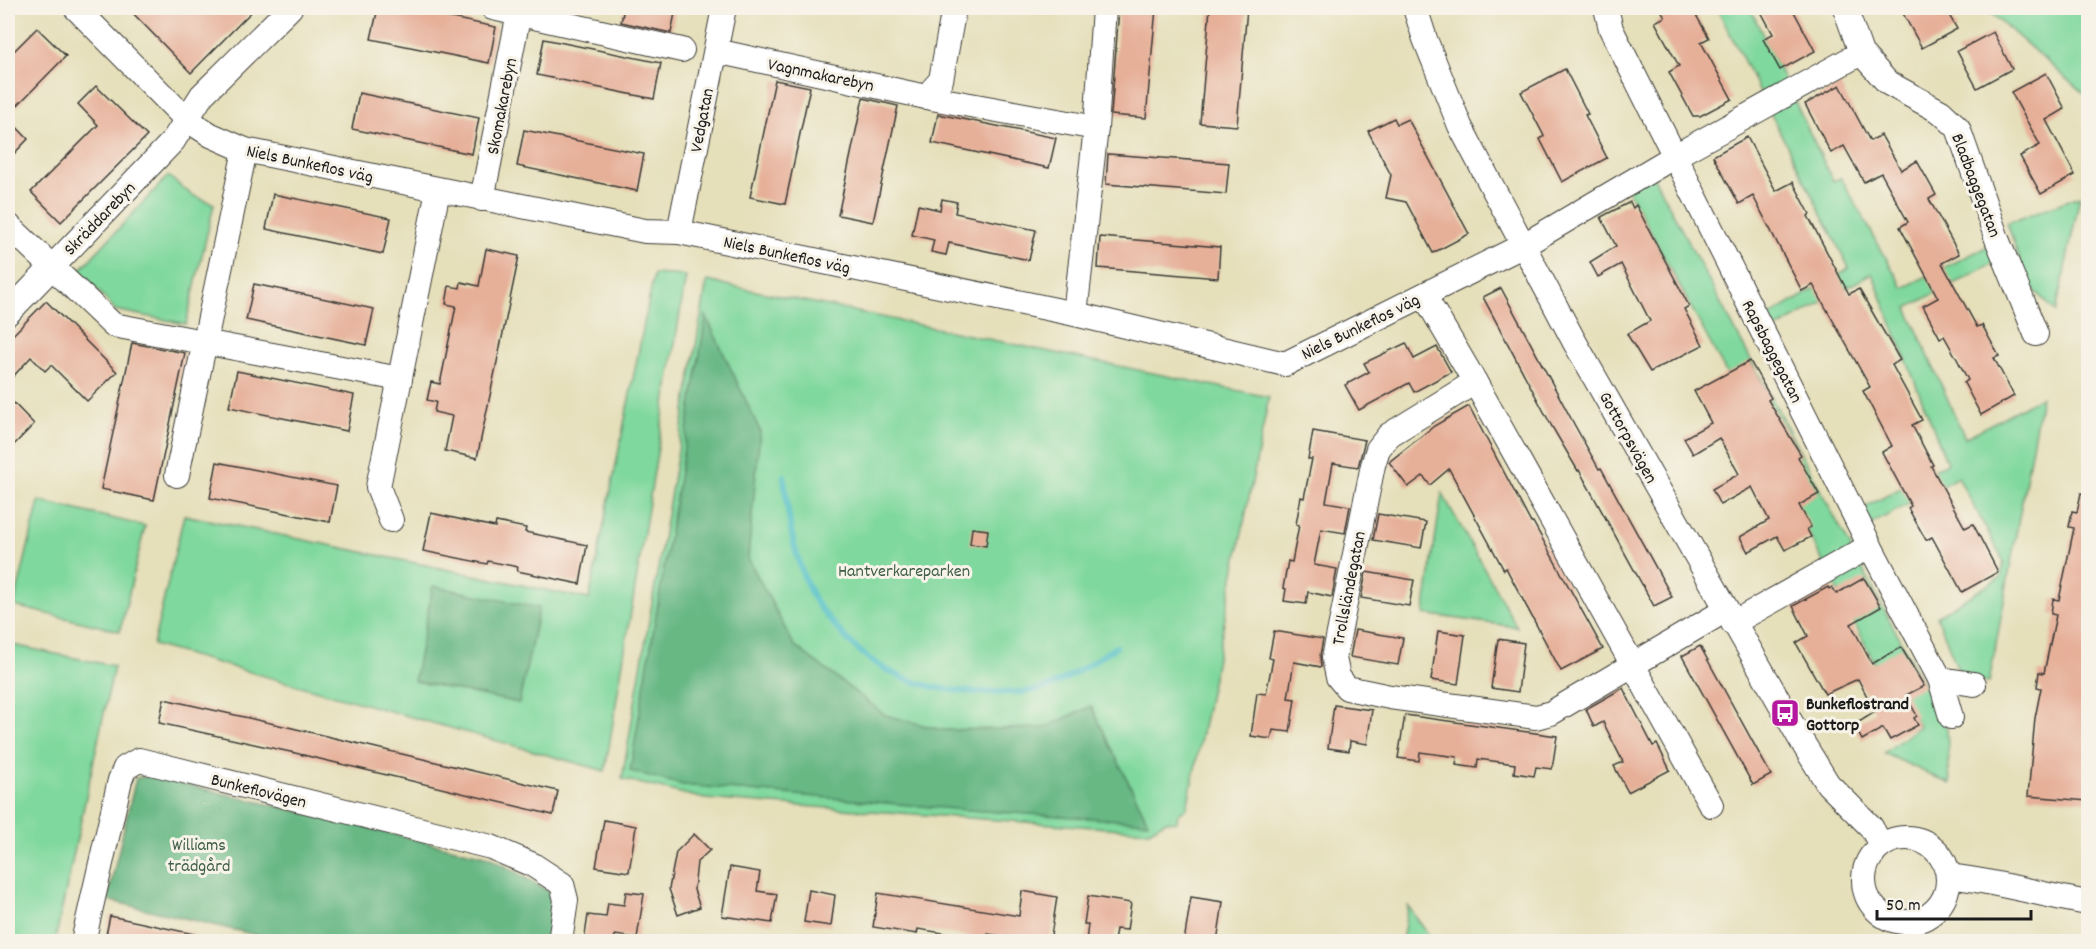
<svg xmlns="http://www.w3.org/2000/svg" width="2096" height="949" font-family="Dekko,sans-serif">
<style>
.green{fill:#7fd89d;stroke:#4e7a5c;stroke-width:1.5}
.forest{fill:#67b884;stroke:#426a50;stroke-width:1.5}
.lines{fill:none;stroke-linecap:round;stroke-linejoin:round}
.stream{stroke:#53c1c8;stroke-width:6}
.building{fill:#e6af98}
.minor-casing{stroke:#3a3934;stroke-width:26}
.minor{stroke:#fff;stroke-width:24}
.labels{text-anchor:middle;stroke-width:6;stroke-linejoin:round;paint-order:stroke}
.street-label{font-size:18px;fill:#1c1c1c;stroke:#f7f3e8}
.park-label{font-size:18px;fill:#3f5e49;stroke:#f7f3e8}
.poi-label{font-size:18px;font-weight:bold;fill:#1c1c1c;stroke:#f7f3e8;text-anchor:start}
</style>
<rect width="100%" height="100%" fill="#f7f3e8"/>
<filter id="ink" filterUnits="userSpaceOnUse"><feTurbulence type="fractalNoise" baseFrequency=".0167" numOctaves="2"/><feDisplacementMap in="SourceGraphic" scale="12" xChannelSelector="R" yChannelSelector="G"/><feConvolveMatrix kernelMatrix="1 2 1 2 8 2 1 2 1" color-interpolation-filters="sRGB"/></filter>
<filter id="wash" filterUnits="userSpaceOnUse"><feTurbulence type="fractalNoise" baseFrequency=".008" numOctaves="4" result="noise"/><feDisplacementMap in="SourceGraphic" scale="24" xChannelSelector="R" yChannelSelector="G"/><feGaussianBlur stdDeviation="1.35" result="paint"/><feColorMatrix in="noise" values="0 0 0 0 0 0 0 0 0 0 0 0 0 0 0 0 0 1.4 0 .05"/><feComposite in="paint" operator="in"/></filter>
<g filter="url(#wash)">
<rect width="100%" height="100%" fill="#e5dfba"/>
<g class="green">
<polygon points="1717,8 1750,8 1833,181 1841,178 1903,288 1992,244 1999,260 1907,308 1965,438 2041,397 1989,683 1961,677 1937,616 2001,577 2004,562 1958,477 1868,526 1860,510 1947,463 1872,273 1771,332 1764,319 1849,268"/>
<polygon points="1985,8 2063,8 2088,12 2088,97"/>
<polygon points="1652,174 1947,728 1950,784 1884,753 1919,726 1892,676 1876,665 1729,378 1628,190"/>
<polygon points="168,176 192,195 214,204 186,324 115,310 80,270"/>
<polygon points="2080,196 2056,312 2028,284 2007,223"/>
<polygon points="654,274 686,276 605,771 153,645 184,515 589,599"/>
<polygon points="707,281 1269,397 1187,808 1178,813 1177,822 1166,821 1149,831 705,799 622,779"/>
<polygon points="1442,493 1517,627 1424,614"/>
<polygon points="39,501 145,526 120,631 14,606"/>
<polygon points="8,644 114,666 55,941 8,941"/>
<polygon points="1408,906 1433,941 1402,941"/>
</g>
<g class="forest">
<polygon points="706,316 760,431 748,558 794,645 885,715 942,730 1044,728 1091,706 1148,822 954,809 683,785 630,771"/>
<polygon points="433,586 539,608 519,703 414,681"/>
<polygon points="150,776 489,857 550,892 556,901 549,941 286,942 107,900 136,778"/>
</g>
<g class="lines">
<path class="stream" d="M784,476C788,517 793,558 812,595C816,605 824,613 831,621C870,670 914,690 977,692C1002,692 1030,695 1053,685C1075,675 1096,659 1116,647"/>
</g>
<g id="blocks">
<g class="building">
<polygon points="128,8 255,8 191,73"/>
<polygon points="378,8 402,8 496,27 489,63 371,39"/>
<polygon points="624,8 676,8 671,33 621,22"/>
<polygon points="1119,8 1156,8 1146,118 1111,115"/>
<polygon points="1210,8 1247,8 1237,126 1200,123"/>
<polygon points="1660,8 1692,8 1709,38 1701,42 1732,99 1700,116 1693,116 1669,72 1679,66 1655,22 1665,17"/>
<polygon points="1759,8 1792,8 1815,51 1780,70 1763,39 1773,34"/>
<polygon points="1900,8 1945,8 1957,29 1922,48"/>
<polygon points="37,28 66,56 8,115 8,57"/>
<polygon points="1993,32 2012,69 1977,88 1957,51"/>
<polygon points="544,39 661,63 654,99 537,75"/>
<polygon points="1565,69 1588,114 1585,115 1607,158 1562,182 1540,139 1544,136 1521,92"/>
<polygon points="2046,73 2065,109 2046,120 2075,175 2041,194 2020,156 2040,145 2011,92"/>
<polygon points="775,80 810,87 785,204 750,197"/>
<polygon points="1840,85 1870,141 1881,135 1901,170 1917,161 1936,195 1929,199 1959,254 1942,263 1977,327 1982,325 1999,356 1994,358 2014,396 1981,415 1964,383 1968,380 1957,359 1944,336 1940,338 1923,306 1938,298 1900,227 1908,222 1881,173 1864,182 1844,146 1831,153 1805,104"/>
<polygon points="96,86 147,136 61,222 31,192 98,125 78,104"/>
<polygon points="359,93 479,118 472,154 352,129"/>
<polygon points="863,98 898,106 873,222 838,215"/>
<polygon points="938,114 1056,138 1049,168 932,143"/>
<polygon points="8,118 28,139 8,160"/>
<polygon points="1394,118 1397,124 1408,119 1469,234 1433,253 1406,202 1386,198 1391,175 1368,131"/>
<polygon points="524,130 644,154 637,191 517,166"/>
<polygon points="1747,137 1776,191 1793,182 1810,214 1808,216 1849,294 1859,289 1900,360 1892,365 1922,420 1912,425 1933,465 1931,466 1965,528 1973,524 1998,572 1962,592 1932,537 1926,540 1908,508 1911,506 1882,452 1892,446 1863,391 1870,387 1813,285 1802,291 1753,196 1739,204 1713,156"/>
<polygon points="1108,154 1229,163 1226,194 1106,184"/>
<polygon points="273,194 391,218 383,254 266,229"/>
<polygon points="942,199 957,202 955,213 1036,230 1029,260 949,243 946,255 931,252 934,240 912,235 918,205 940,210"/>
<polygon points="1630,202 1633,208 1636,205 1689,306 1684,309 1703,345 1650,372 1627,334 1650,321 1621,264 1598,277 1590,262 1616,246 1601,217"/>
<polygon points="1100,237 1220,247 1218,278 1098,268"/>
<polygon points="486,249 519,256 477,458 445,451 452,416 434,412 436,402 427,400 431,382 440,384 456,306 446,304 449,286 460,288 461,282 479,286"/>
<polygon points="254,284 374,309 366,345 246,320"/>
<polygon points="1501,288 1574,424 1599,469 1601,468 1672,597 1654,606 1579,470 1578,471 1551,425 1483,297"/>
<polygon points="46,301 117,372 87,401 51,365 45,371 31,357 8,382 8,340"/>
<polygon points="132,343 185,353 154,500 101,489"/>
<polygon points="1406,343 1414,359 1437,347 1451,372 1414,392 1409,383 1359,410 1345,385 1369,372 1364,363"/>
<polygon points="1750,361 1771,398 1768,400 1801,455 1798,457 1819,494 1799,505 1811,527 1807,529 1811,537 1785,550 1777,536 1748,552 1740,537 1769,520 1752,487 1720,505 1712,489 1739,474 1719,438 1693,454 1684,438 1711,423 1694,391"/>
<polygon points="237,371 354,395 347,431 229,407"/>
<polygon points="8,397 34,424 8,451"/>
<polygon points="1469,406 1531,523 1533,522 1603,649 1561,671 1506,568 1504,570 1449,469 1430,485 1423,476 1408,487 1389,462 1434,426"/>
<polygon points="1313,431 1365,440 1358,467 1333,463 1326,502 1350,506 1345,533 1321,529 1314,565 1337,569 1332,597 1308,592 1306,604 1284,601 1286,589 1283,588 1288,561 1292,562 1299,525 1296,524 1301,497 1304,498 1312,459 1308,459"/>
<polygon points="217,462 337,486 330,522 210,498"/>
<polygon points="2081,493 2088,494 2088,801 2028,796 2035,718 2041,688 2037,687 2039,672 2044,673 2056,615 2051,614 2053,599 2059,600 2074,528 2069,527 2072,511 2077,512"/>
<polygon points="431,513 495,527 496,522 526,528 525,532 587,545 580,584 517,571 518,567 488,561 487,564 423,551"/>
<polygon points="1378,514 1426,522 1421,548 1373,540"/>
<polygon points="972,528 988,530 986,546 970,544"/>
<polygon points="1366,572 1414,580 1409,606 1361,598"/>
<polygon points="1864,578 1881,607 1851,624 1872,664 1901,647 1924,686 1906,695 1917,716 1914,718 1918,725 1890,740 1883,728 1862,740 1854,725 1875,712 1858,679 1825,694 1796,643 1808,636 1793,606 1828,587 1829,589 1832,587 1836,594"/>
<polygon points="1355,630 1403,638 1398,665 1350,657"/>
<polygon points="1274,631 1323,639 1320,656 1321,667 1294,662 1288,698 1295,699 1290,732 1273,730 1271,739 1251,736 1257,693 1266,694 1273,659 1269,658"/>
<polygon points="1438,631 1465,635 1458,684 1431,680"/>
<polygon points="1498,639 1524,643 1518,692 1491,688"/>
<polygon points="1700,646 1771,775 1753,785 1682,656"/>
<polygon points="1623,688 1653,746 1657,744 1670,770 1628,792 1614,766 1623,762 1603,722 1594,727 1586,709"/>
<polygon points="164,699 288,727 558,791 553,815 295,753 159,723"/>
<polygon points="1334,705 1372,710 1367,744 1350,741 1349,751 1328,748"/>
<polygon points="1405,715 1557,736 1552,769 1536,767 1534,776 1514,773 1515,764 1478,759 1477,768 1456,765 1457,757 1420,752 1419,761 1398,758"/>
<polygon points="604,820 636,826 629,872 596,867"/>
<polygon points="694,834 710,850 697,862 694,890 700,907 678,915 669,889 676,852"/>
<polygon points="730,867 760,872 757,891 777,894 772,923 722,916"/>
<polygon points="809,890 835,895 831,926 804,922"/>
<polygon points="1022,891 1057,897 1050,942 988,934 987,940 918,929 917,934 873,927 878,893 1019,916"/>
<polygon points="626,892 644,894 637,938 615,935 614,942 584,942 588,915 606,917 608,903 624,905"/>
<polygon points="1088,896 1131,903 1127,930 1116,929 1114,942 1086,942 1088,924 1084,924"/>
<polygon points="1191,897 1223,902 1217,942 1184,942"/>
<polygon points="110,916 194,934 194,942 134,942 106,935"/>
</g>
</g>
</g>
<g filter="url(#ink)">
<use href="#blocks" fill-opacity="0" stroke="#3a3934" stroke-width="1.5"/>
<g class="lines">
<g class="minor-casing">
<g id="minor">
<polyline points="76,8 186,119 211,135 245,150 645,231 679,232 1075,314 1285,364 1524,245 1675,156 1861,53"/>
<polyline points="493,8 682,50"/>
<polyline points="1415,8 1425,39 1460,126 1574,341 1801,740 1828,784 1871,827 1881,845"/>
<polyline points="1606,8 1611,29 1870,546 1940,679 1974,684"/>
<polyline points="1845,8 1861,53 1888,83 1941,112 1958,128 1997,239 2036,334"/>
<polyline points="716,51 926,97 1096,128"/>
<polyline points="926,97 941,80 954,8"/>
<polyline points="482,199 519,13"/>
<polyline points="8,225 113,325 400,379"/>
<polyline points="679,232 724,8"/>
<polyline points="1424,295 1475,382 1711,805"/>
<polyline points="8,313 173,141 202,95 290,8"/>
<polyline points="1075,314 1096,128 1104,8"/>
<polyline points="1475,382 1389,435 1378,449 1373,465 1334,658 1338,677 1347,688 1390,697 1536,717 1551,713 1726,610"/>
<polyline points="177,475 245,150"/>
<polyline points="391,520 378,487 438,190"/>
<polyline points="1733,623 1870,546"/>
<polyline points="1940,679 1951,717"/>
<circle cx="1906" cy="880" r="42"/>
<path d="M1948,876C1995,881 2042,895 2088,903"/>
<polyline points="83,942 120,780 125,768 139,760 491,847 533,865 562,884 566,900 560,942"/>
</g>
</g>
<use href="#minor" class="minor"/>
</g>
</g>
<defs>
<g id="bus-square" transform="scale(1.5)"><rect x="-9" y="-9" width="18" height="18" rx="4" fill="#b5179e" stroke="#f7f3e8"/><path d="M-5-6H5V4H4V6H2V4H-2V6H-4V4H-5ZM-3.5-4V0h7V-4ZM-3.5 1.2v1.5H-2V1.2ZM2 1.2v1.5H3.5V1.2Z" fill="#fff"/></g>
</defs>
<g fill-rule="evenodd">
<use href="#bus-square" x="1785" y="713"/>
</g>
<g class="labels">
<g class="street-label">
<text transform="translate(821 74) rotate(12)" y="6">Vagnmakarebyn</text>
<text transform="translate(501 106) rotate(-79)" y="6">Skomakarebyn</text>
<text transform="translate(701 120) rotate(-79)" y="6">Vedgatan</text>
<text transform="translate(310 163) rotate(12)" y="6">Niels Bunkeflos väg</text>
<text transform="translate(1977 185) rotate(69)" y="6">Bladbaggegatan</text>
<text transform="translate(99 218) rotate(-46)" y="6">Skräddarebyn</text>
<text transform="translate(787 254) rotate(12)" y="6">Niels Bunkeflos väg</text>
<text transform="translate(1360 326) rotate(-26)" y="6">Niels Bunkeflos väg</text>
<text transform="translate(1773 351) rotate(63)" y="6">Rapsbaggegatan</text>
<text transform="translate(1629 437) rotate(61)" y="6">Gottorpsvägen</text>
<text transform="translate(1348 588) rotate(-79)" y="6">Trollsländegatan</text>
<text transform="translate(259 790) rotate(14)" y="6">Bunkeflovägen</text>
</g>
<g class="park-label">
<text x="904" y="576">Hantverkareparken</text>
<text x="199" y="850">Williams<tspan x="199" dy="21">trädgård</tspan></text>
</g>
<g class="poi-label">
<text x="1806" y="709">Bunkeflostrand<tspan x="1806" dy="21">Gottorp</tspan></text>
</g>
</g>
<rect width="2096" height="949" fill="none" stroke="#f7f3e8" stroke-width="30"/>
<path d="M1877 910v9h154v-9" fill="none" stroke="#1c1c1c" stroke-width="3"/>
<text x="1886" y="910" font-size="18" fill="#1c1c1c" stroke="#f7f3e8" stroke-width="4.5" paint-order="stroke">50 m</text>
</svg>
